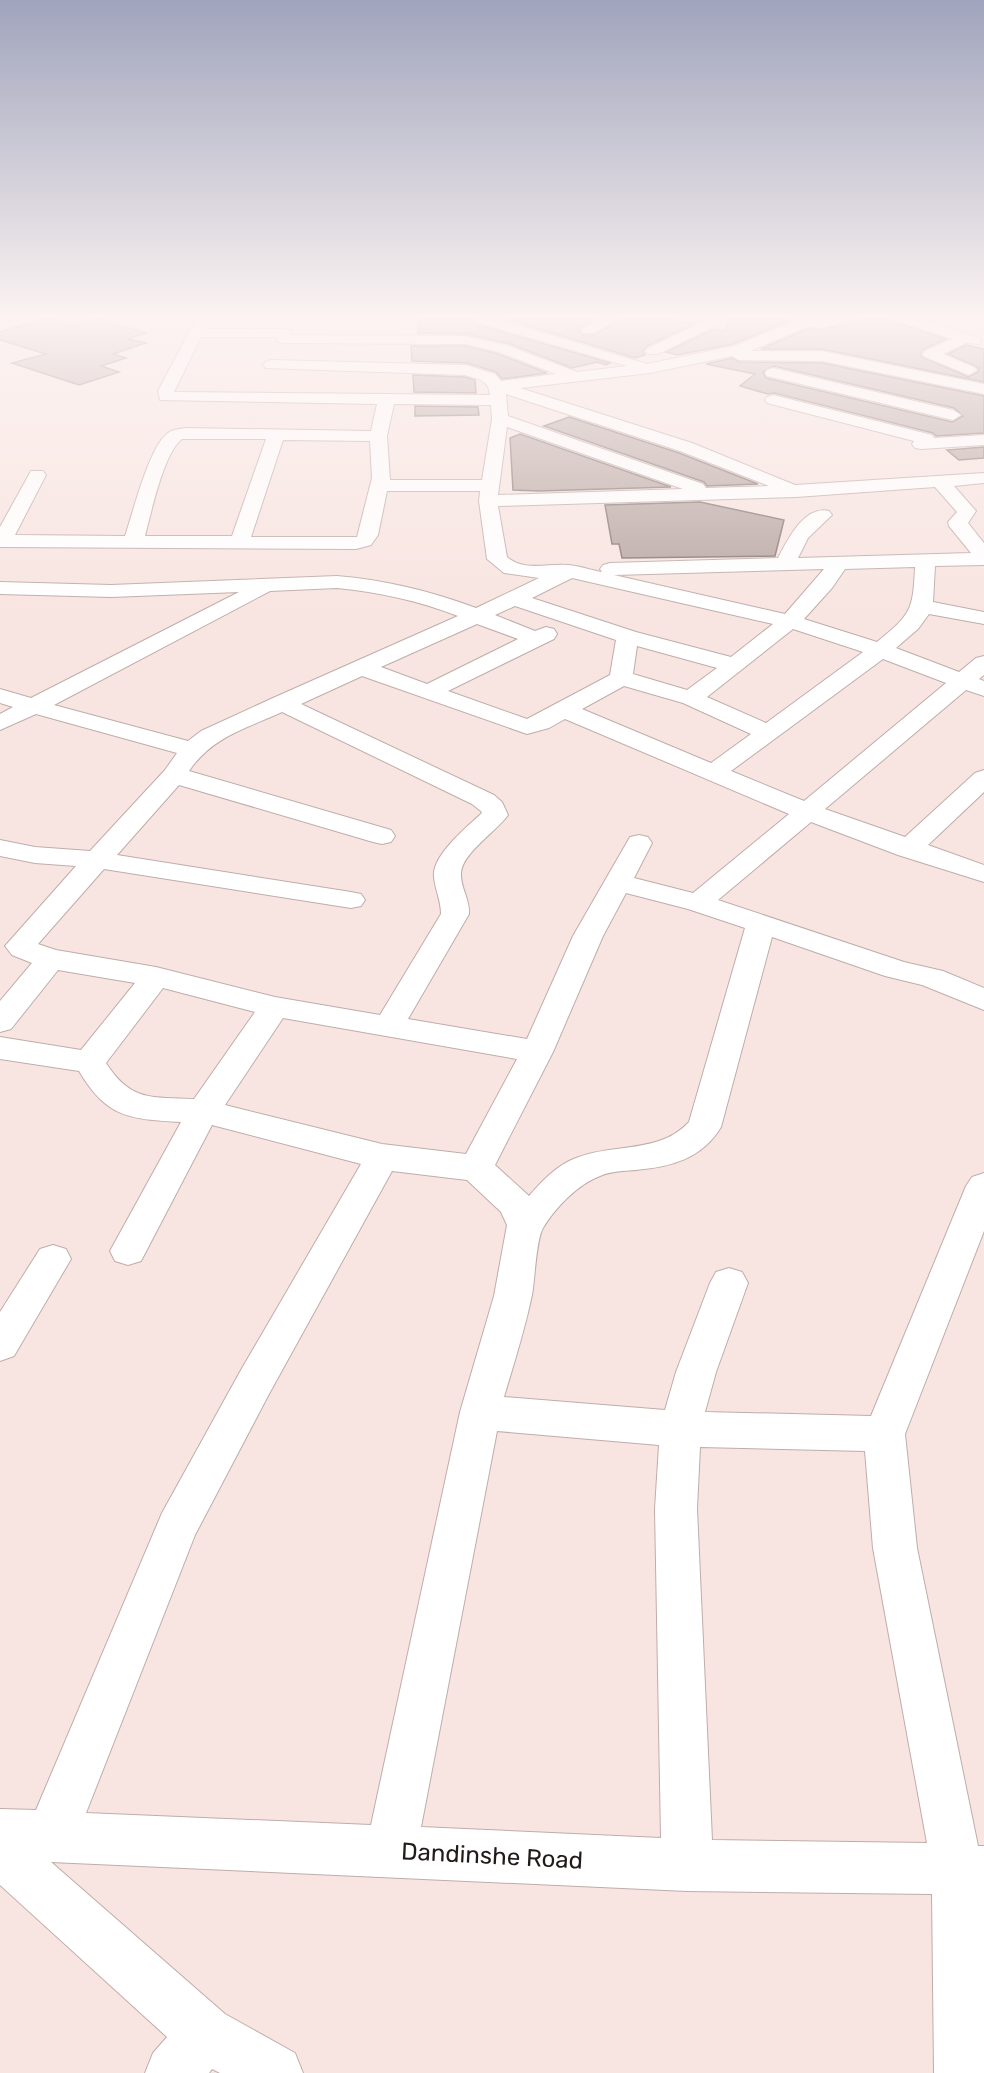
<svg xmlns="http://www.w3.org/2000/svg" width="984" height="2073" font-family="Rubik,sans-serif">
<style>
.building{fill:#b9a8a4;stroke:#887874;stroke-width:1.5;fill-rule:evenodd}
.lines{fill:none;stroke-linecap:round;stroke-linejoin:round}
.minor-casing{stroke:#bfada9;stroke-width:2}
.minor{fill:#fff;fill-rule:evenodd}
.labels{text-anchor:middle;stroke-width:4.5;stroke-linejoin:round;paint-order:stroke}
.near-street-label{font-size:24px;fill:#211b19;stroke:#fff}
</style>
<rect width="100%" height="100%" fill="#f8e5e1"/>
<g class="building">
<polygon points="43,319 54,319 74,325 99,319 146,333 128,339 146,343 113,354 126,358 101,366 119,372 79,385 12,363 46,354 0,340 0,332"/>
<polygon points="418,319 472,319 475,324 610,363 606,365 597,362 572,368 510,344 467,334 418,333"/>
<polygon points="506,319 595,319 580,328 579,331 583,335 594,335 621,319 673,319 694,324 647,346 643,351 645,355 635,358"/>
<polygon points="731,319 788,319 789,321 733,344 677,355 666,352 714,329 726,331 727,322"/>
<polygon points="862,319 885,319 946,339 924,349 920,356 968,377 978,372 979,368 948,354 966,345 984,349 984,382 822,349 761,349 809,328 822,330"/>
<polygon points="411,346 466,346 498,354 547,373 502,379 496,372 467,363 412,361"/>
<path d="M732,358L739,362L822,363L984,396V433L936,436L933,433L774,393L768,394L740,386L755,374L706,364ZM774,366L954,408L963,416L952,422L766,378L763,372Z"/>
<polygon points="413,375 465,377 475,380 476,393 414,392"/>
<polygon points="415,406 478,407 479,415 415,416"/>
<polygon points="569,417 679,453 758,484 707,486 704,482 544,426"/>
<polygon points="520,434 671,487 539,491 513,490 510,438"/>
<polygon points="984,447 984,458 959,460 947,450"/>
<polygon points="700,502 784,520 775,556 622,558 619,544 612,544 605,505"/>
</g>
<g class="lines">
<g class="minor-casing">
<g id="minor">
<path d="M196,319H210L205,329H285L290,330L291,335L466,336L509,346L577,372L627,366L476,322L474,319H497L647,364L734,346L793,322L790,319H849L847,322L821,328L809,326L750,351H822L984,384V394L822,361L739,360L732,356L650,373L520,388L692,443L795,485L984,473V483L954,486L976,511L968,523L984,543V565L935,566L933,602L984,612V624L929,614L918,629L896,648L959,672L976,658L984,656V675L979,679L984,681V696L966,690L825,809L905,837L975,773L984,770V792L928,845L984,865V882L898,855L811,822L718,900L904,962L943,971L984,988V1010L922,985L885,976L772,937L721,1127C702,1159 670,1167 636,1170C624,1171 611,1171 600,1176C578,1184 555,1208 543,1228C536,1240 535,1279 532,1295C525,1329 514,1363 504,1397L665,1410L676,1372L710,1283L716,1272L729,1268L742,1272L748,1283L716,1372L705,1412L871,1416L966,1186L972,1177L984,1173V1231L905,1434L917,1548L978,1846H984V2073H934L932,1894L687,1891L51,1862L225,2014L295,2053L303,2073H220L212,2069L209,2073H145L153,2053L167,2037L0,1885V1809L36,1810L162,1513L241,1370L361,1164L212,1125L141,1261L128,1265L115,1261L110,1251L181,1122C129,1119 107,1118 79,1071L0,1059V1037L81,1050L135,983L58,970L11,1029L0,1032V1001L32,963L12,955L5,946L76,866L35,863L0,856V840L35,847L90,851L165,770L177,753L36,714L0,730V714L13,707L0,703V689L31,698L239,592L111,597L0,594V582L111,585L337,576C385,580 431,591 476,608L539,578L504,573L487,559L479,501L480,491H387L378,535L371,545L356,549L0,547V527L31,471H43L46,475L15,535L125,536C133,513 149,446 168,433C173,429 180,429 186,428L371,431L377,404L160,400L158,391ZM201,337H277L278,342L283,343L466,344L499,352L556,374L501,381L495,374L466,365L271,360L266,362L263,365L266,368L465,375C478,379 489,380 490,395L174,392ZM506,394L680,451L769,486L706,488L703,484L508,416ZM394,404L491,405L492,419L482,480H390L387,436ZM507,427L683,489L498,495ZM182,439H266L232,536H145C151,513 164,452 182,439ZM283,440L370,441L372,478L357,537H251ZM935,487L957,512L948,522L949,526L971,553L798,558L808,538L832,515L829,511C804,505 787,541 778,558L610,563L603,565L600,569L602,572C591,570 580,566 568,565C548,563 524,572 507,557L498,506L796,497ZM915,567C913,611 911,614 877,642L804,619L832,588L845,569ZM824,569L785,614L614,575ZM572,578L773,624L731,657L636,632L532,598ZM337,588C379,592 419,601 458,616L273,698L201,731L188,741L54,705L270,591ZM515,606L616,640L610,675L527,719L448,691L554,639L557,634L554,629L546,627L535,631L495,615ZM477,624L518,639L427,684L381,667ZM793,629L863,652L766,723L707,697ZM637,646L717,668L687,690L633,674ZM883,659L946,683L804,801L731,771ZM362,676L527,734L549,728L565,719L789,814L693,893L634,878L652,843L648,837L639,835L630,837L573,936L527,1039L408,1019L469,914C470,899 460,887 461,873C462,853 497,831 508,815L502,802L494,795L301,704ZM624,686L683,703L751,734L711,763L582,709ZM282,712L472,804L481,811L482,813C468,826 431,856 434,877C435,890 441,900 441,914L380,1015L275,997L156,967L56,950L38,944L104,869L351,908L361,906L365,900L361,894L351,892L117,855L179,785L373,842L382,844L391,842L395,836L391,830L189,771C212,737 245,729 282,712ZM626,893L688,909L745,928L689,1122C660,1154 613,1143 576,1158C557,1165 542,1181 529,1196L495,1165L553,1052L603,936ZM163,988L255,1012L194,1099C152,1097 131,1102 106,1063ZM283,1018L517,1059L466,1154L382,1144L225,1105ZM392,1171L467,1180L501,1212L507,1225L494,1296L460,1412L371,1825L86,1813L195,1535L269,1394ZM497,1431L659,1445L655,1509L661,1838L421,1827ZM700,1447L865,1451L873,1548L927,1843L712,1840L697,1509Z"/>
<polygon points="600,319 619,319 593,333 583,333 581,330"/>
<polygon points="710,319 729,319 658,354 648,354 645,351 648,348"/>
<polygon points="898,319 920,319 979,338 981,341 979,344 966,343 943,354 974,367 977,370 969,375 925,357 922,354 925,351 952,339 900,322"/>
<polygon points="773,368 953,410 961,415 953,420 767,376 765,373 767,370"/>
<polygon points="773,395 932,435 934,438 984,435 984,445 921,449 915,448 912,444 914,441 767,403 765,400 767,397"/>
<polygon points="53,1245 66,1249 71,1259 14,1356 0,1361 0,1312 40,1249"/>
</g>
</g>
<use href="#minor" class="minor"/>
</g>
<linearGradient id="sky" x2="0" y2="1"><stop stop-color="#a0a4bc"/><stop offset="0.52" stop-color="#fcf3f2"/><stop offset="1" stop-color="#fcf3f2" stop-opacity="0"/></linearGradient>
<rect width="984" height="609" fill="url(#sky)"/>
<g class="labels">
<g class="near-street-label">
<text transform="translate(492 1856) rotate(3)" y="8">Dandinshe Road</text>
</g>
</g>
</svg>
